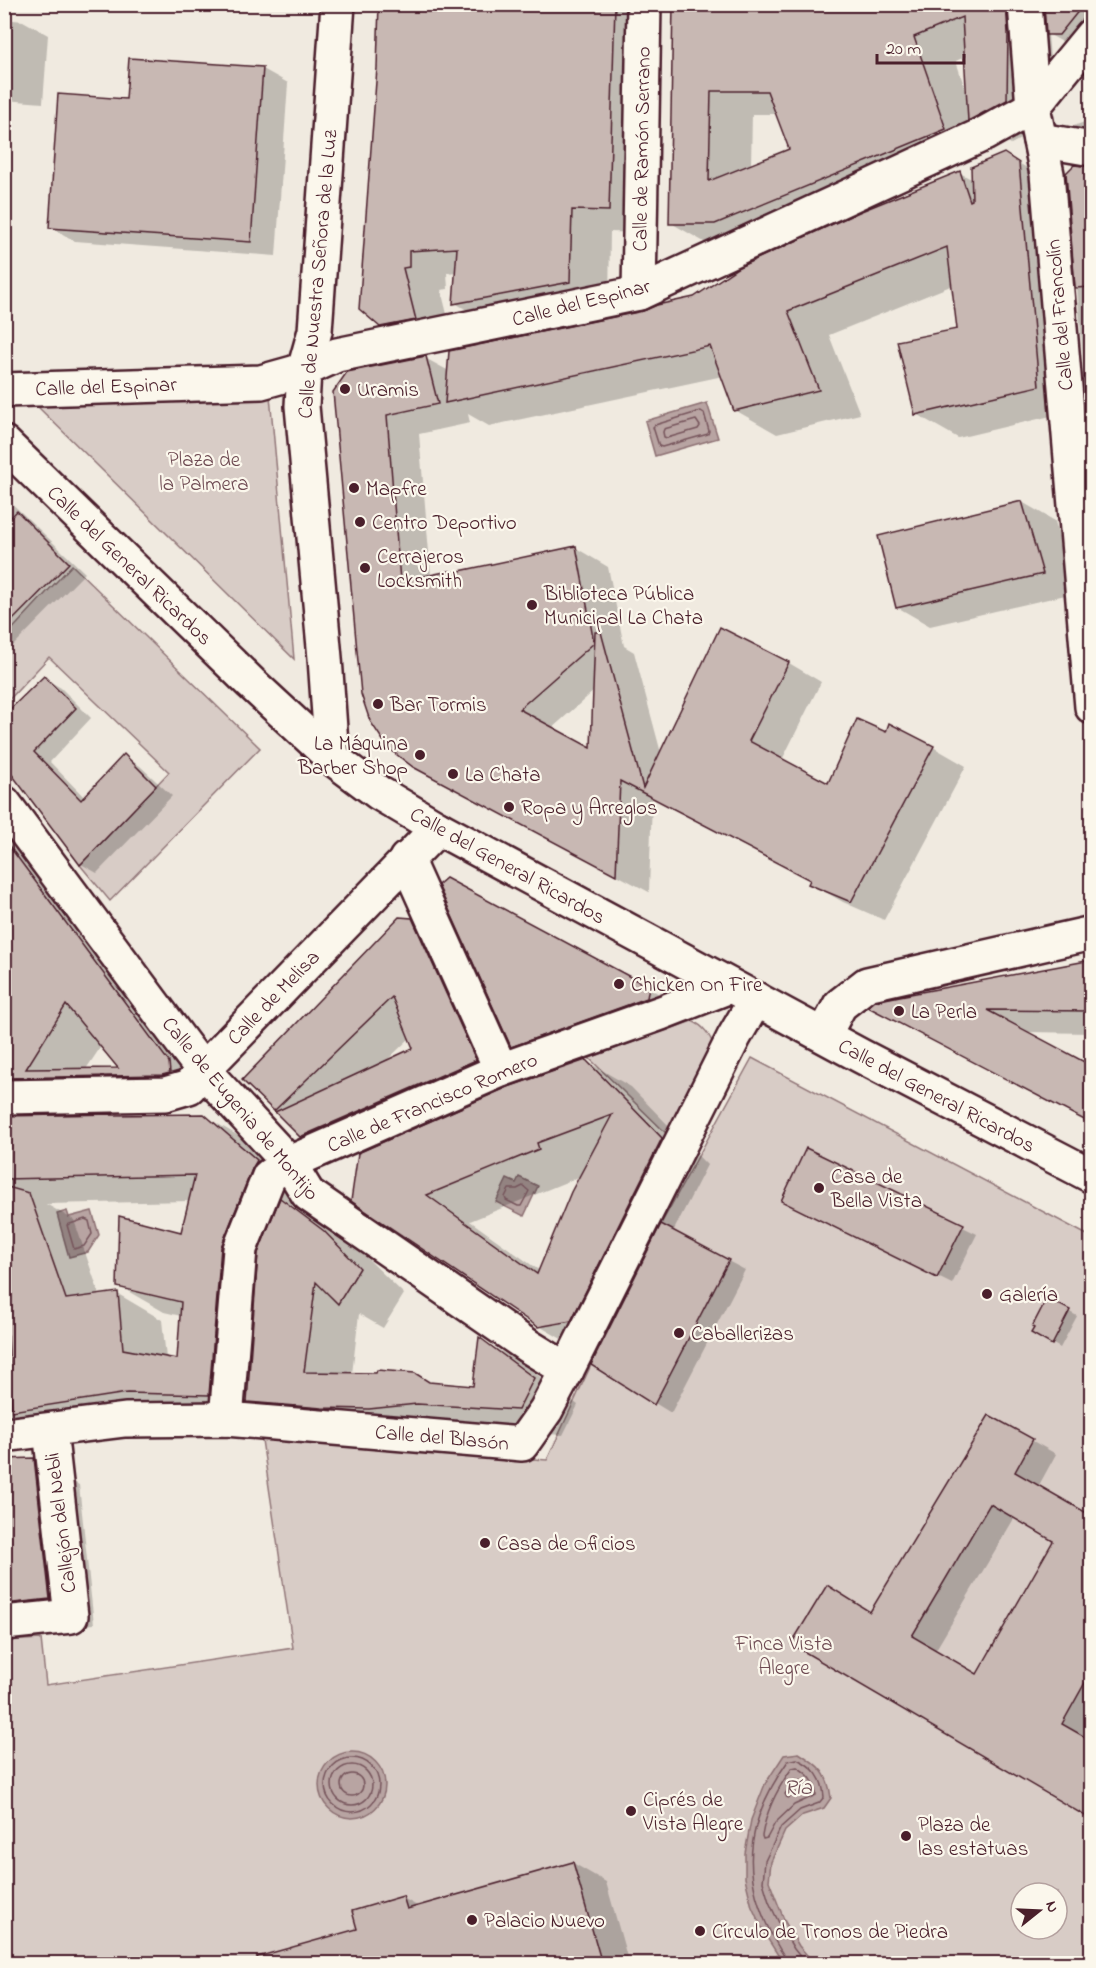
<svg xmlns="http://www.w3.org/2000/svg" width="1096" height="1968" font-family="'Indie Flower',sans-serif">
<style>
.green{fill:#d8ccc6;stroke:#917678;stroke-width:1.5;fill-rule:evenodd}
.water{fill:#b8a4a2;stroke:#8c6f72;stroke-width:1.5}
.shadow{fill:#0003;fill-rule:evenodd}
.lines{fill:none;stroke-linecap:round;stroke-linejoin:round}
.shore{stroke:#76545b;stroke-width:1.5}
.building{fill:#c8b8b3;stroke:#4a1f2b;stroke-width:1.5;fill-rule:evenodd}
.street-casing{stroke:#4a1f2b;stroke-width:38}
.secondary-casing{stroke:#4a1f2b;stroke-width:38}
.primary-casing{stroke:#4a1f2b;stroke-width:38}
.street{stroke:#fbf7ec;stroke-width:33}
.secondary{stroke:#fbf7ec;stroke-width:33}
.primary{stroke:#fbf7ec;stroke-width:33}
.poi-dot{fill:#4a1f2b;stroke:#fbf7ec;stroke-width:2}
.labels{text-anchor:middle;stroke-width:4.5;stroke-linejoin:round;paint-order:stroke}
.street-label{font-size:21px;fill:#4a1f2b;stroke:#fbf7ec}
.poi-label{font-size:21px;fill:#4a1f2b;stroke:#fbf7ec;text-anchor:start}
.park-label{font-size:21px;fill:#6e4a52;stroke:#fbf7ec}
.water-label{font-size:22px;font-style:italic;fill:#704e55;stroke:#fbf7ec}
</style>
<rect width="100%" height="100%" fill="#f0eae0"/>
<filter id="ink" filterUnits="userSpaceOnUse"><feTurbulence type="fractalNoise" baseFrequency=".0167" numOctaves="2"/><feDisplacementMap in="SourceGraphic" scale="12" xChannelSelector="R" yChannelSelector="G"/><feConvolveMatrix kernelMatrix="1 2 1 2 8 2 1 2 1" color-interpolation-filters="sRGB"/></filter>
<g filter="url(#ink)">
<g class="green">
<polygon points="270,396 294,659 35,404"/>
<polygon points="72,565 260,748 110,901 80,865 169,772 49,657 5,704 5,637"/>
<path d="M692,1021C704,1026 709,1034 714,1046L668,1135L589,1058Z"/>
<path d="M752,1058L1091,1237V1963L5,1964V1641L41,1639L46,1685L293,1648L262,1440L547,1460L591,1365L661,1224ZM1021,1893H1057V1929H1021Z"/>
</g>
<g class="water">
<polygon points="707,403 718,438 655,456 645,421"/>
<polygon points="519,1177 538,1186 524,1216 496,1202 507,1179 516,1183"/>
<polygon points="67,1211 69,1217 92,1211 99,1235 88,1252 69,1257 57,1214"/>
<circle cx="352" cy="1785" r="33"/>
<path d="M799,1753C820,1766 828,1773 831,1798L824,1808L803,1815L785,1831L771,1862L769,1881L785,1922L799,1946L814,1963H783L764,1933L752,1907L745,1878V1853L751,1820L765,1784L784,1755Z"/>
</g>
<g class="shadow">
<polygon points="381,4 654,4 648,233 610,232 609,304 493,325 455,303 457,272 447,273 448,289 441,290 454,342 420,349 381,326"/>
<path d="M675,4H1092V58L1048,34L1050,58L1049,124L1011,144L977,124L987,153L757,247H713L671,223ZM966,56L967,95L956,61ZM752,114H778L791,150L751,166Z"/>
<polygon points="4,19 23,21 48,35 43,103 4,100"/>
<polygon points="263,69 288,83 276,256 75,241 50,227 128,101"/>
<polygon points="1092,119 1092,137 1074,126"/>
<path d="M1004,155L1047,179L1080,409L958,438L916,414L959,330L953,285L829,335L860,414L777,434L735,410L723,376L489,426L468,414L470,423L419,434L431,576L449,572L453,574L576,548L608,567L624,646L634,652L661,753L721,629L789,663L821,682L782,760L829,785L887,734L933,747L966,766L884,920L843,902L810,883L811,881L652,798L649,892L448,785L334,392L425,358L449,371L695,299L960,173L973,180ZM588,638L597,642V646L587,640ZM595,690L592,751L551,729Z"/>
<polygon points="1092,169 1092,460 1067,173"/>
<polygon points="4,496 85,573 4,655"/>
<polygon points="1022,502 1055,521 1074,593 930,626 897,607"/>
<polygon points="44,678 61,688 91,718 50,762 85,798 124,756 140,766 172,796 97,873 81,864 18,779"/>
<path d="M4,807L215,1098L208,1100L49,1103L4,1098ZM102,1045L122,1069H86Z"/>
<path d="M412,920L450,942L514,1082L340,1159L301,1136L275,1110ZM410,1038L415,1049L384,1063ZM482,1056L484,1059L450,1073V1070Z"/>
<polygon points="1092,961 1092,1033 1025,1032 1092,1068 1092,1124 910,1029 871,1007"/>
<polygon points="649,988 671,1001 534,1058 512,1045"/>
<path d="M586,1061L631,1087L707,1165L673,1232L745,1270L671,1413L593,1365L601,1349L584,1352L539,1326L353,1200ZM581,1176L540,1271L470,1221Z"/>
<path d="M4,1116L7,1117L204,1116L249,1142L296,1195L292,1207L325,1226L368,1259L404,1294L383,1328L359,1314L352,1374L474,1388L480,1339L524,1365L578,1405L563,1435L463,1429L293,1427L255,1405L254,1420L4,1432ZM190,1201L182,1234L119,1286L164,1312L181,1316L178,1360L166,1358L162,1320L118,1294L100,1296L74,1220L46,1204Z"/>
<polygon points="807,1150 977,1234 952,1284 783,1201"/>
<polygon points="1048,1300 1077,1316 1060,1348 1033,1332"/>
<path d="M990,1417L1056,1454L1038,1487L1092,1518V1726L1085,1739L1092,1743V1818L793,1643L827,1587L871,1613ZM1015,1517L1056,1541L977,1676L935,1651Z"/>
<path d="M34,1459L79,1485L94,1624L48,1629L4,1637V1562ZM47,1586H50L53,1607H50Z"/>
<polygon points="573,1863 606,1882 629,1964 238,1964 358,1930 403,1898 419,1907"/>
</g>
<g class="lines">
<g class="shore">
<polygon points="701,411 704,413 709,431 708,434 662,447 659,446 653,427 655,425"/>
<polygon points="696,420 700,426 698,429 667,438 664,437 663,432 664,429"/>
<polygon points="523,1186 529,1191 521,1206 518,1206 506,1200 505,1197 509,1189 517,1189"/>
<polygon points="85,1219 89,1221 92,1234 84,1246 74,1249 67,1225"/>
<circle cx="352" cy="1785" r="27"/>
<circle cx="352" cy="1785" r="20"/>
<path d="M797,1767C808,1774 816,1781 816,1795L794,1805L775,1823L767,1838L763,1839L762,1836C766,1811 777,1789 792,1768Z"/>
<circle cx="352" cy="1785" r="11"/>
<polygon points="796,1779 802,1781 806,1789 787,1798 785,1794"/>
<path d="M787,1964L786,1959C740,1889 739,1830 788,1761L797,1759C814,1767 823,1778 824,1797L819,1803L800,1810L781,1827L765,1861L763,1882L769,1902L780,1925L794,1949L806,1964"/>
</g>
</g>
<g class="building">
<polygon points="379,4 615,4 609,211 572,210 570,282 453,304 457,248 409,251 409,267 403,268 416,320 380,327 359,309 377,68"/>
<path d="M673,4H1006L1008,33L1007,100L968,121L962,17L914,37L946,129L715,224H669ZM711,91H767L789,149L709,181Z"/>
<polygon points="1044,4 1084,4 1059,35 1046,35"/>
<polygon points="129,58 263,67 251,242 49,228 58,94 126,99"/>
<polygon points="1004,153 1019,163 1039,386 915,415 897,341 957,329 947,247 788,311 819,390 734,411 710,346 445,403 449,351 643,311 657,305 694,297 739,267 859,212 960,171 970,201 972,200 971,167"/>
<polygon points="1074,165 1092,167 1092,287 1075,288 1066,173"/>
<polygon points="426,356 438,404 387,415 400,581 450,571 450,573 576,546 594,643 519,709 591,748 595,632 601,632 643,788 720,627 789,662 749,741 828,783 857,719 886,732 889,723 934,746 851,902 808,884 810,880 620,781 616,875 413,767 388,748 370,721 361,694 333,392 347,372"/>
<polygon points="1022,501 1043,574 896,608 878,536"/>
<polygon points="17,511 69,563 4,629 4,524"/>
<polygon points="44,676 76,708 34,752 81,800 124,754 156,786 80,865 4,764 4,715"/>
<path d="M4,839L169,1062L170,1073L162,1075L4,1078V982L11,968L4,964ZM66,1005L118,1068L26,1069Z"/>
<polygon points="446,878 649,987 647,998 511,1047 438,885"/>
<polygon points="399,917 412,918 476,1060 300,1137 275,1112 413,1048 392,997 274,1111 242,1080"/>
<polygon points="1092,960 1092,1011 987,1010 1092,1066 1092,1124 868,1007 875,1001 900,996"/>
<path d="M586,1060L662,1138L571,1321L538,1327L351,1201L358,1153L508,1087ZM612,1115L571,1192L537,1274L427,1195L539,1149L537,1143Z"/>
<polygon points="114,1114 111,1115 204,1114 257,1160 252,1169 221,1247 209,1395 127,1393 12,1411 8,1336 4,1322 4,1186 29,1193 66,1299 118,1292 123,1349 177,1359 181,1302 117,1287 119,1216 181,1232 195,1175 4,1179 4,1116"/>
<polygon points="806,1148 964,1224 937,1278 781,1201"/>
<polygon points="280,1198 324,1231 360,1268 338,1304 316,1282 304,1372 376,1373 377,1370 415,1373 429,1382 473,1386 479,1337 534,1378 518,1410 417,1404 369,1409 322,1408 247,1402 258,1253"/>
<polygon points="661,1224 729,1260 654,1405 591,1365"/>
<polygon points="1047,1298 1070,1310 1052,1345 1031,1333 1034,1328 1032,1327"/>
<path d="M989,1415L1033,1439L1015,1472L1092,1516V1670L1062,1724L1092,1741V1820L791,1644L827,1585L870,1612ZM990,1504L1053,1541L977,1674L912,1636Z"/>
<polygon points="34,1458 50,1599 4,1604 4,1459"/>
<polygon points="573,1862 602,1964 258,1964 257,1957 357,1929 352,1911 403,1896 407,1909"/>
</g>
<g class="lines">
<g class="street-casing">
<g id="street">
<polyline points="1025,4 1033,107 1047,174 1092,707"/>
<polyline points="1040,140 1092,149"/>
<polyline points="639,293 644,4"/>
<polyline points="4,390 261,382 304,370 337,355 639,293 984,134 1033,107 1092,35"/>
<polyline points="4,803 183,1044 203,1070 289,1163 308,1194 528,1346 567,1370"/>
<polyline points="406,859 501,1070"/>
<polyline points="824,1035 840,1005 867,984 1092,933"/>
<polyline points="4,1097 165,1094 189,1087 203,1070 438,828"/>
<polyline points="226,1419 240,1249 269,1176 289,1163 501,1070 661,1013 730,986"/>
<polyline points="4,1435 125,1420 226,1419 522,1444 546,1410 567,1370 734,1037 756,999"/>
<polyline points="4,1623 71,1616 50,1430"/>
</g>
</g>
<g class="secondary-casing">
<polyline id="secondary" points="332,758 325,658 302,406 304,370 315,331 338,4"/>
</g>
<g class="primary-casing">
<polyline id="primary" points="4,443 251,683 332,758 379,793 438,828 861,1056 1092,1176"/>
</g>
<use href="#street" class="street"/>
<use href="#secondary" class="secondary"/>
<use href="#primary" class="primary"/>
</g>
</g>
<g class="poi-dot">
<circle cx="345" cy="389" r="6"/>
<circle cx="354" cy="488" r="6"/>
<circle cx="360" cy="522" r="6"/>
<circle cx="365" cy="568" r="6"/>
<circle cx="532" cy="605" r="6"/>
<circle cx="378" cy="704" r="6"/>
<circle cx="420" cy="755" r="6"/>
<circle cx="453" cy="774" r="6"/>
<circle cx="509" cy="807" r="6"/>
<circle cx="619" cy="984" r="6"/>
<circle cx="899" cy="1011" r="6"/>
<circle cx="819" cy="1188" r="6"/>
<circle cx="987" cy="1294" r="6"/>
<circle cx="679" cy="1333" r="6"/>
<circle cx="485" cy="1543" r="6"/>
<circle cx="631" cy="1811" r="6"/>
<circle cx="906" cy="1836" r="6"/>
<circle cx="472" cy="1920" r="6"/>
<circle cx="700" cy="1931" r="6"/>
</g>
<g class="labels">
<g class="street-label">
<text transform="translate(641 149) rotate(-89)" y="7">Calle de Ramón Serrano</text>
<text transform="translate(317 274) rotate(-85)" y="7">Calle de Nuestra Señora de la Luz</text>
<text transform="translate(581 302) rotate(-14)" y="7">Calle del Espinar</text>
<text transform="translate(1059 315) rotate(-95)" y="7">Calle del Francolín</text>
<text transform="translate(106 386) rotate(-2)" y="7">Calle del Espinar</text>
<text transform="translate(130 565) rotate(44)" y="7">Calle del General Ricardos</text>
<text transform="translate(508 865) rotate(29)" y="7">Calle del General Ricardos</text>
<text transform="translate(273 997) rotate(-46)" y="7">Calle de Melisa</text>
<text transform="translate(937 1095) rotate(28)" y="7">Calle del General Ricardos</text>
<text transform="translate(432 1102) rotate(-23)" y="7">Calle de Francisco Romero</text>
<text transform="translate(241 1108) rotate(50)" y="7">Calle de Eugenia de Montijo</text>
<text transform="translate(442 1437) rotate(5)" y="7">Calle del Blasón</text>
<text transform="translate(60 1523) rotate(-97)" y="7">Callejón del Nebli</text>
</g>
<g class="poi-label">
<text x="357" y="396">Uramis</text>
<text x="366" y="495">Mapfre</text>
<text x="372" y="529">Centro Deportivo</text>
<text x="377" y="563">Cerrajeros<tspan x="377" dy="24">Locksmith</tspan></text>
<text x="544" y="600">Biblioteca Pública<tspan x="544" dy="24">Municipal La Chata</tspan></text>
<text x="390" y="711">Bar Tormis</text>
<text x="408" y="750" text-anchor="end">La Máquina<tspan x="408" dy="24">Barber Shop</tspan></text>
<text x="465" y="781">La Chata</text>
<text x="521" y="814">Ropa y Arreglos</text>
<text x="631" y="991">Chicken On Fire</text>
<text x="911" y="1018">La Perla</text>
<text x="831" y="1183">Casa de<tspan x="831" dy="24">Bella Vista</tspan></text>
<text x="999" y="1301">Galería</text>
<text x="691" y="1340">Caballerizas</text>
<text x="497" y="1550">Casa de Oficios</text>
<text x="643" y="1806">Ciprés de<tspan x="643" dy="24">Vista Alegre</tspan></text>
<text x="918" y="1831">Plaza de<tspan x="918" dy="24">las estatuas</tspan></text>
<text x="484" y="1927">Palacio Nuevo</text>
<text x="712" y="1938">Círculo de Tronos de Piedra</text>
</g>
<g class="park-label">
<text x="204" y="466">Plaza de<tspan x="204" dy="24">la Palmera</tspan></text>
<text x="784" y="1650">Finca Vista<tspan x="784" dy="24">Alegre</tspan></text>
</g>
<g class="water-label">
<text x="798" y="1794">Ría</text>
</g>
</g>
<rect width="1096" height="1968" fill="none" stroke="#fbf7ec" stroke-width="24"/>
<rect x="12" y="12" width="1072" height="1944" fill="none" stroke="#4a1f2b" stroke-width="2" filter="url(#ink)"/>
<g transform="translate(1039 1911) rotate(72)"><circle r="28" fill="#fbf7ec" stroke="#b4a19f" stroke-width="1.5"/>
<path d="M0-4.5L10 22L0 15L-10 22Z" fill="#4a1f2b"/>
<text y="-9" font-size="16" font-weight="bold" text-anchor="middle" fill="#4a1f2b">N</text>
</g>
<path d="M877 54v9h87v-9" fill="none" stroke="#4a1f2b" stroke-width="3"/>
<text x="886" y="54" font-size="18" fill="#4a1f2b" stroke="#fbf7ec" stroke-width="4.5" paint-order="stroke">20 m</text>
</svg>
